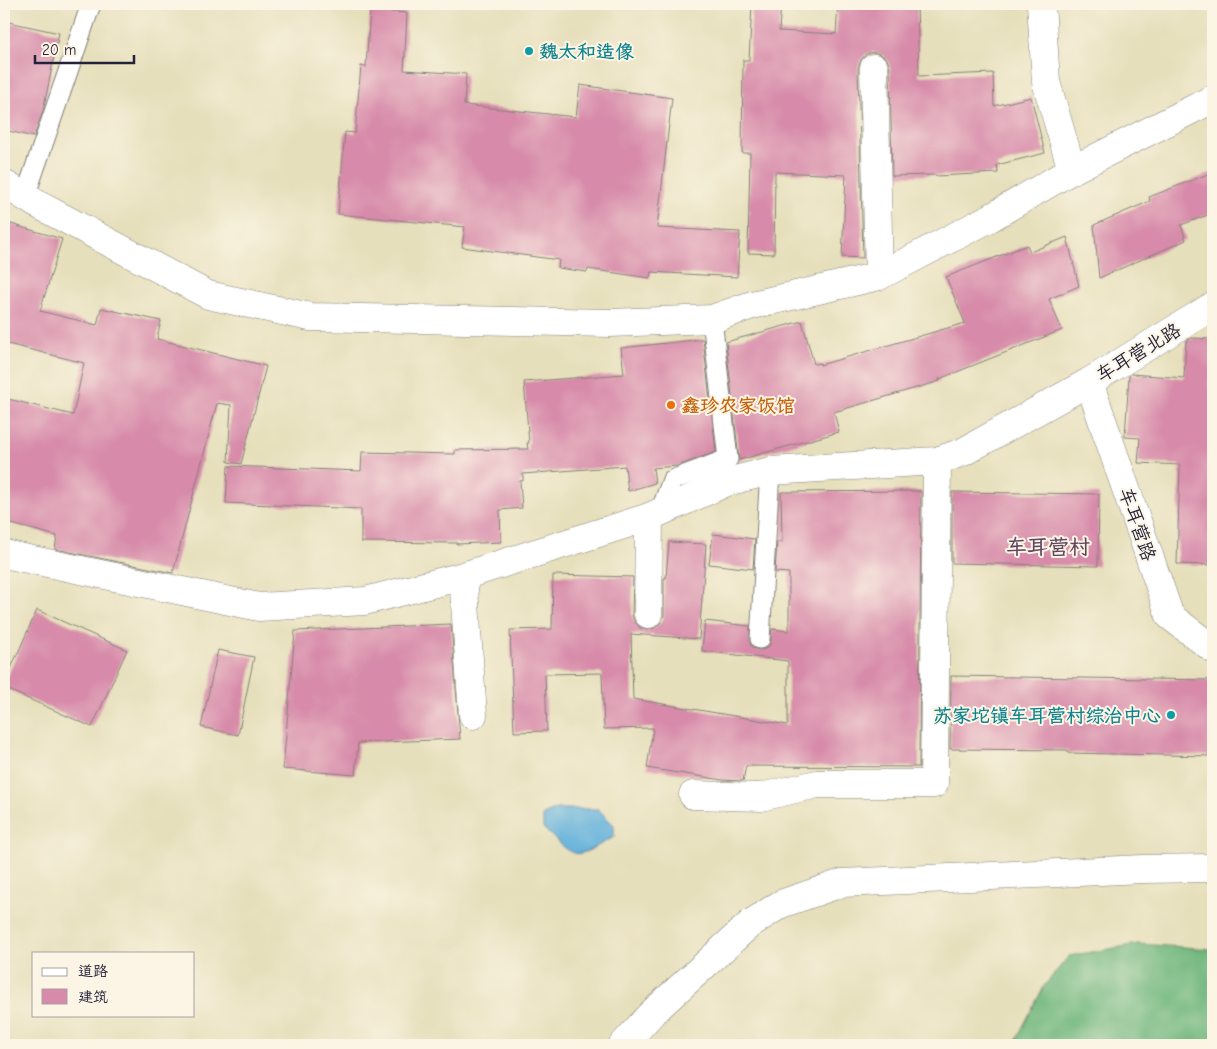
<svg xmlns="http://www.w3.org/2000/svg" width="1217" height="1049" font-family="'Comic Neue','LXGW WenKai TC',sans-serif">
<style>
.forest{fill:#6eb67b;stroke:#486c5b}
.water{fill:#60b0da;stroke:#41698a}
.building{fill:#d78aa9}
.lines{fill:none;stroke-linecap:round;stroke-linejoin:round}
.lane-casing{stroke:#84807b;stroke-width:21}
.street-casing{stroke:#84807b;stroke-width:29}
.secondary-casing{stroke:#84807b;stroke-width:29}
.lane{stroke:#fff;stroke-width:19}
.street{stroke:#fff;stroke-width:28}
.secondary{stroke:#fff;stroke-width:28}
.culture-dot{fill:#0f9aa8;stroke:#fcf5e5;stroke-width:2}
.food-dot{fill:#e8710a;stroke:#fcf5e5;stroke-width:2}
.labels{text-anchor:middle;stroke-width:4;stroke-linejoin:round;paint-order:stroke}
.culture-label{font-size:19px;font-weight:bold;fill:#0d838f;stroke:#fcf5e5;text-anchor:start}
.street-label{font-size:19px;fill:#22223b;stroke:#fcf5e5}
.food-label{font-size:19px;font-weight:bold;fill:#c56008;stroke:#fcf5e5;text-anchor:start}
.quarter-label{font-size:21px;font-weight:bold;fill:#614662;stroke:#fcf5e5}
</style>
<rect width="100%" height="100%" fill="#fcf5e5"/>
<filter id="ink" filterUnits="userSpaceOnUse"><feTurbulence type="fractalNoise" baseFrequency=".02" numOctaves="2"/><feDisplacementMap in="SourceGraphic" scale="10" xChannelSelector="R" yChannelSelector="G"/><feConvolveMatrix kernelMatrix="1 2 1 2 8 2 1 2 1" color-interpolation-filters="sRGB"/></filter>
<filter id="wash" filterUnits="userSpaceOnUse"><feTurbulence type="fractalNoise" baseFrequency=".0096" numOctaves="4" result="noise"/><feDisplacementMap in="SourceGraphic" scale="20" xChannelSelector="R" yChannelSelector="G"/><feGaussianBlur stdDeviation="1.12" result="paint"/><feColorMatrix in="noise" values="0 0 0 0 0 0 0 0 0 0 0 0 0 0 0 0 0 1.4 0 .05"/><feComposite in="paint" operator="in"/></filter>
<g filter="url(#wash)">
<rect width="100%" height="100%" fill="#e6dfbb"/>
<polygon class="forest" points="1138,944 1213,949 1213,1045 1017,1045 1017,1038 1044,986 1069,956"/>
<path class="water" d="M557,809H598L614,825V837C571,860 579,861 543,828V815Z"/>
<g id="blocks">
<g class="building">
<polygon points="752,4 781,4 779,31 836,34 838,4 917,4 919,76 993,73 994,106 1031,97 1045,153 997,165 998,173 936,176 935,175 892,176 890,67 887,59 882,55 874,52 866,54 861,60 858,68 863,258 842,257 846,175 775,172 774,254 748,253 750,153 742,153 743,60 749,60"/>
<polygon points="370,10 407,13 404,70 466,74 464,105 576,117 580,85 672,98 657,228 740,232 737,277 651,272 650,278 588,269 587,272 558,268 559,260 462,247 465,227 338,214 345,132 355,133 361,66 366,67"/>
<polygon points="4,21 59,33 43,111 34,137 4,130"/>
<polygon points="1213,172 1213,213 1181,225 1186,240 1099,278 1094,225 1150,201 1149,197"/>
<polygon points="4,222 62,239 40,311 97,325 101,308 161,321 157,339 266,366 241,464 228,462 231,405 217,403 173,573 55,549 57,536 4,522 4,398 73,415 84,363 4,343"/>
<polygon points="1067,237 1079,286 1049,299 1062,330 939,379 940,381 834,412 839,432 739,460 726,342 802,321 814,364 820,363 820,365 965,323 946,277 1027,245 1030,252"/>
<polygon points="1192,338 1213,339 1213,505 1210,565 1177,564 1180,465 1138,463 1140,438 1125,437 1129,376 1131,374 1184,378 1186,341"/>
<polygon points="703,339 716,452 677,466 653,468 655,483 628,491 625,466 523,474 523,481 520,481 522,508 500,510 501,542 457,544 457,543 361,542 361,509 226,503 228,466 361,471 362,452 455,454 455,450 528,449 527,443 529,443 524,382 624,374 621,348"/>
<polygon points="921,491 919,767 746,766 743,781 723,780 647,768 653,728 604,729 602,673 545,674 547,731 514,732 510,630 552,629 553,575 633,577 632,614 634,621 640,628 648,630 655,628 661,622 664,615 664,578 666,578 669,542 706,544 699,639 631,634 633,699 788,725 788,661 702,651 705,621 750,626 750,644 753,648 759,650 765,649 770,645 772,629 789,631 789,573 775,572 777,542 782,542 781,492"/>
<polygon points="952,492 1099,494 1098,566 952,563"/>
<polygon points="713,534 755,539 753,569 709,564"/>
<polygon points="37,610 127,650 92,727 4,688 4,684"/>
<polygon points="451,624 460,739 358,743 355,775 283,769 295,631"/>
<polygon points="218,650 254,657 238,735 201,727"/>
<polygon points="951,676 1213,680 1213,756 1068,753 1068,750 950,749"/>
</g>
</g>
</g>
<g filter="url(#ink)">
<use href="#blocks" fill-opacity="0" stroke="#84807b" stroke-width="1"/>
<g class="lines">
<g class="lane-casing">
<g id="lane">
<polyline points="25,197 91,4"/>
<polyline points="660,512 672,480 728,459 712,319"/>
<polyline points="760,639 770,471"/>
</g>
</g>
<g class="street-casing">
<g id="street">
<polyline points="1041,4 1046,82 1072,170"/>
<polyline points="874,68 879,276"/>
<polyline points="4,184 37,204 208,295 310,317 610,323 712,319 752,305 879,276 990,218 1072,170 1213,99"/>
<polyline points="4,554 259,607 365,601 463,576 649,517 727,482 770,471 937,461 963,452 1089,382"/>
<polyline points="463,576 473,715"/>
<polyline points="648,614 649,517"/>
<polyline points="693,795 761,797 817,784 934,784 937,461"/>
<polyline points="623,1045 652,1013 750,924 781,904 842,883 1143,869 1213,868"/>
</g>
</g>
<g class="secondary-casing">
<polyline id="secondary" points="1213,306 1089,382 1170,616 1213,649"/>
</g>
<use href="#lane" class="lane"/>
<use href="#street" class="street"/>
<use href="#secondary" class="secondary"/>
</g>
</g>
<g class="culture-dot">
<circle cx="529" cy="51" r="5"/>
<circle cx="1171" cy="715" r="5"/>
</g>
<circle class="food-dot" cx="671" cy="405" r="5"/>
<g class="labels">
<g class="culture-label">
<text x="539" y="58">魏太和造像</text>
<text x="1161" y="722" text-anchor="end">苏家坨镇车耳营村综治中心</text>
</g>
<g class="street-label">
<text transform="translate(1138 352) rotate(-31)" y="7">车耳营北路</text>
<text transform="translate(1138 524) rotate(71)" y="7">车耳营路</text>
</g>
<g class="food-label">
<text x="681" y="412">鑫珍农家饭馆</text>
</g>
<g class="quarter-label">
<text x="1048" y="554">车耳营村</text>
</g>
</g>
<rect width="1217" height="1049" fill="none" stroke="#fcf5e5" stroke-width="20"/>
<rect x="32" y="952" width="162" height="65" fill="#fcf5e5" stroke="#a5a1a1"/>
<rect x="42" y="968" width="25" height="8" fill="#ffffff" stroke="#a5a1a1"/>
<text x="78" y="976" font-size="15" fill="#22223b">道路</text>
<rect x="42" y="989" width="25" height="15" fill="#d78aa9" stroke="#a5a1a1"/>
<text x="78" y="1002" font-size="15" fill="#22223b">建筑</text>
<path d="M35 55v8h99v-8" fill="none" stroke="#22223b" stroke-width="2.5"/>
<text x="42" y="55" font-size="15" fill="#22223b" stroke="#fcf5e5" stroke-width="4" paint-order="stroke">20 m</text>
</svg>
